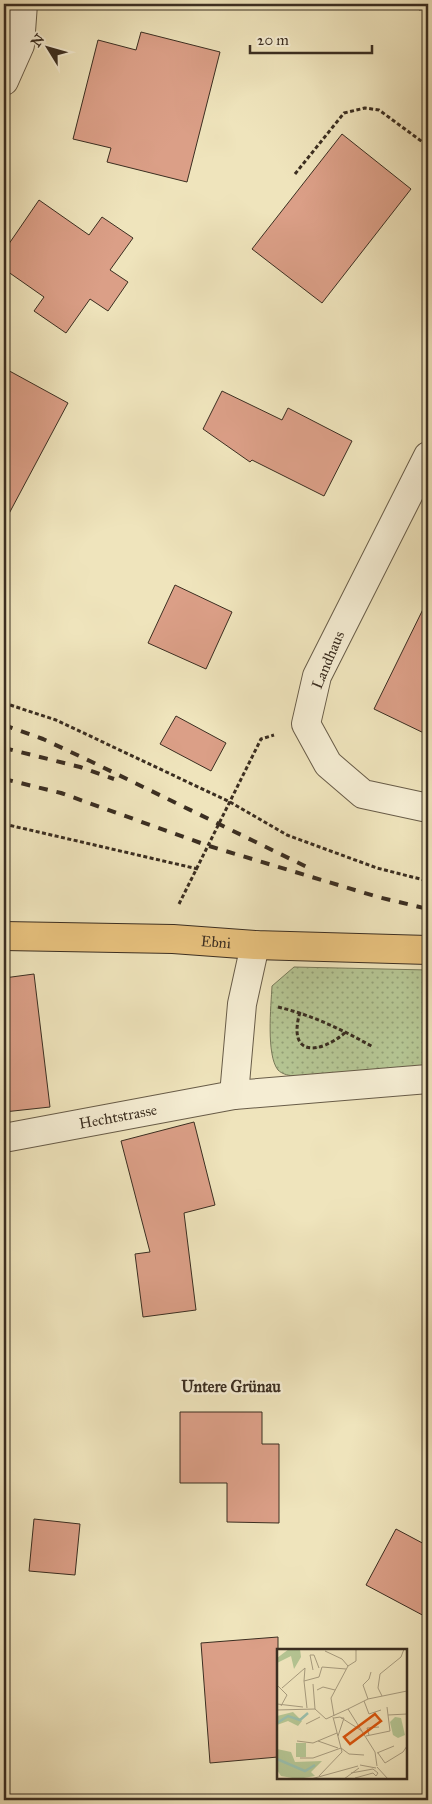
<svg xmlns="http://www.w3.org/2000/svg" width="432" height="1804" font-family="'IM FELL Great Primer',serif">
<style>
.green{fill:url(#green-dots);stroke:#787a5a}
.building{fill:#db9f87;stroke:#3b2e21}
.lines{fill:none;stroke-linecap:round;stroke-linejoin:round}
.minor-casing{stroke:#685c48;stroke-width:30}
.major-casing{stroke:#3b2e21;stroke-width:30}
.path{stroke:#3b2e21;stroke-width:3;stroke-dasharray:4 2.5;stroke-linecap:butt}
.minor{stroke:#f5edd3;stroke-width:28}
.major{stroke:#e8c27e;stroke-width:28}
.rail{stroke:#3b2e21;stroke-width:4;stroke-dasharray:9 9;stroke-linecap:butt}
.labels{text-anchor:middle;stroke-width:5;stroke-linejoin:round;paint-order:stroke}
.street-label{font-size:15px;fill:#3b2e21;stroke:#f5edd3}
.neighbourhood-label{font-size:16px;font-weight:bold;fill:#3b2e21;stroke:#f5edd3}
.inset-river{fill:none;stroke:#9abfac;stroke-width:2.5}
.inset-road{fill:none;stroke:#a79b7e;stroke-width:1}
.view{fill:#d7550e;fill-opacity:0.15;stroke:#d7550e;stroke-width:2.5}
.inset-edge{fill:none;stroke:#3b2e21;stroke-width:2.5}
</style>
<defs>
<pattern id="green-dots" width="8" height="8" patternUnits="userSpaceOnUse" patternTransform="scale(1.25)"><rect width="8" height="8" fill="#b5c593"/><path d="M2 2h.1M6 6h.1" fill="none" stroke="#94a078" stroke-width="1.8" stroke-linecap="round"/></pattern>
</defs>
<rect width="100%" height="100%" fill="#efe4bc"/>
<filter id="stains"><feTurbulence type="fractalNoise" baseFrequency=".004" numOctaves="4"/><feColorMatrix values="0 0 0 0 .2 0 0 0 0 .09 0 0 0 0 .02 0 0 0 .5 -.17"/></filter>
<radialGradient id="worn" r=".72"><stop offset=".6" stop-color="#630" stop-opacity="0"/><stop offset="1" stop-color="#630" stop-opacity=".3"/></radialGradient>
<path class="green" d="M294,967L428,970V1066L293,1076C287,1075 282,1074 278,1070C266,1055 271,1006 272,986Z"/>
<g class="building">
<polygon points="141,32 220,52 187,182 107,162 111,148 73,139 98,40 136,50"/>
<polygon points="342,134 411,189 322,303 252,249"/>
<polygon points="39,200 89,235 102,217 133,238 110,270 128,282 108,311 90,299 66,333 34,311 44,297 4,269 4,251"/>
<polygon points="4,368 68,403 4,523"/>
<polygon points="222,391 282,420 288,408 352,441 324,496 252,460 250,462 203,429"/>
<polygon points="175,585 232,612 206,669 148,643"/>
<polygon points="428,599 428,735 374,709"/>
<polygon points="176,716 226,743 211,771 160,744"/>
<polygon points="34,974 50,1107 4,1112 4,978"/>
<polygon points="194,1122 215,1205 184,1213 196,1310 143,1317 135,1254 150,1252 121,1141"/>
<polygon points="180,1412 262,1412 262,1444 279,1444 279,1523 227,1522 227,1483 180,1483"/>
<polygon points="34,1519 80,1524 75,1575 29,1571"/>
<polygon points="396,1529 428,1546 428,1618 366,1585"/>
<polygon points="278,1637 278,1757 210,1763 201,1643"/>
</g>
<g class="lines">
<g class="minor-casing">
<g id="minor">
<polyline points="4,81 20,45 23,4"/>
<polyline points="428,456 317,676 306,724 328,764 363,794 428,808"/>
<polyline points="234,1095 428,1079"/>
<path id="s1" d="M4,1138L234,1095L242,1004L255,945"/>
</g>
</g>
<g class="major-casing">
<g id="major">
<path id="s2" d="M4,936L173,939L255,945L428,950"/>
</g>
</g>
<g class="path">
<polyline points="412,4 428,14"/>
<polyline points="295,174 344,113 365,108 379,110 428,146"/>
<polyline points="4,703 56,720 230,802 287,835 377,868 428,881"/>
<polyline points="4,824 198,869"/>
<polyline points="179,904 261,739 274,735"/>
<path d="M278,1007C312,1015 343,1030 373,1047"/>
<path d="M300,1012C287,1057 319,1055 346,1032"/>
</g>
<use href="#minor" class="minor"/>
<use href="#major" class="major"/>
<g class="rail">
<polyline points="4,725 43,739 90,761 313,870"/>
<polyline points="4,748 80,767 114,779"/>
<polyline points="4,779 61,793 209,846 378,897 428,909"/>
</g>
</g>
<g class="labels">
<g class="street-label">
<text transform="translate(328 660) rotate(-67)" y="5">Landhaus</text>
<text dy="5" stroke="none"><textPath href="#s2" startOffset="212">Ebni</textPath></text>
<text dy="5" stroke="none"><textPath href="#s1" startOffset="116">Hechtstrasse</textPath></text>
</g>
<g class="neighbourhood-label">
<text x="231" y="1392">Untere Grünau</text>
</g>
</g>
<g transform="translate(277 1649)">
<rect width="130" height="130" fill="#efe4bc"/>
<path d="M12,0H23L24,8L17,20L14,7L0,14V9ZM16,63L25,72L21,77L11,72L0,76V67ZM0,100L14,103L18,113L45,112L34,123L38,127L21,130L4,127L0,121Z" fill="#b5c593"/>
<path d="M19,94H29V108H19Z" fill="#b5c593"/>
<path d="M118,68L124,69L128,86L121,89L116,86L113,73Z" fill="#b5c593"/>
<path class="inset-river" d="M0,74L11,67L23,71L31,64M0,110L28,122L38,116"/>
<path class="inset-road" d="M48,2L65,10L71,17M71,17L79,12V0M36,21L33,6H37L42,19M0,36L10,46L4,57M5,39L28,19L27,32M40,41L46,38L58,41M105,47L101,39L103,25L124,8L127,0M91,50L86,36L92,30L94,23M87,52L92,65L104,61M0,55L26,58M30,59L27,32L42,28L45,18L69,20M38,60L49,70L71,60M0,61L38,60L36,35M111,66L130,65M57,67L54,49L71,17M57,69L63,68L85,82M29,75L43,68M92,86L90,79L102,78M61,87L67,69H64M89,87L113,82L110,58M20,92L36,94L60,84M41,92L61,99M100,104L117,97M101,104L108,114L126,103L130,97M23,109H36L64,99L72,105L87,106M83,116L99,119M100,117L98,103L71,60L91,50L130,42M100,118L111,130M74,124L96,120L101,124L99,127L96,124L78,129M42,127L65,103L56,68M34,130L81,117M67,130L82,119"/>
<path class="view" d="M98,65L104,72L73,95L67,88Z"/>
<rect width="130" height="130" class="inset-edge"/>
</g>
<rect width="432" height="1804" fill="none" stroke="#efe4bc" stroke-width="20"/>
<rect x="5" y="5" width="422" height="1794" fill="none" stroke="#3b2e21" stroke-width="2.5"/>
<rect x="10" y="10" width="412" height="1784" fill="none" stroke="#3b2e21"/>
<g transform="translate(48 48) rotate(307)" stroke="#f5edd3" stroke-width="4" paint-order="stroke">
<path d="M0-4L9 19L0 12L-9 19Z" fill="#3b2e21"/>
<text y="-8" font-size="14" font-weight="bold" text-anchor="middle" fill="#3b2e21">N</text>
</g>
<path d="M250 45v8h122v-8" fill="none" stroke="#3b2e21" stroke-width="2.5"/>
<text x="257" y="45" font-size="15" fill="#3b2e21" stroke="#f5edd3" stroke-width="4" paint-order="stroke">20 m</text>
<rect width="100%" height="100%" filter="url(#stains)"/>
<rect width="100%" height="100%" fill="url(#worn)"/>
</svg>
